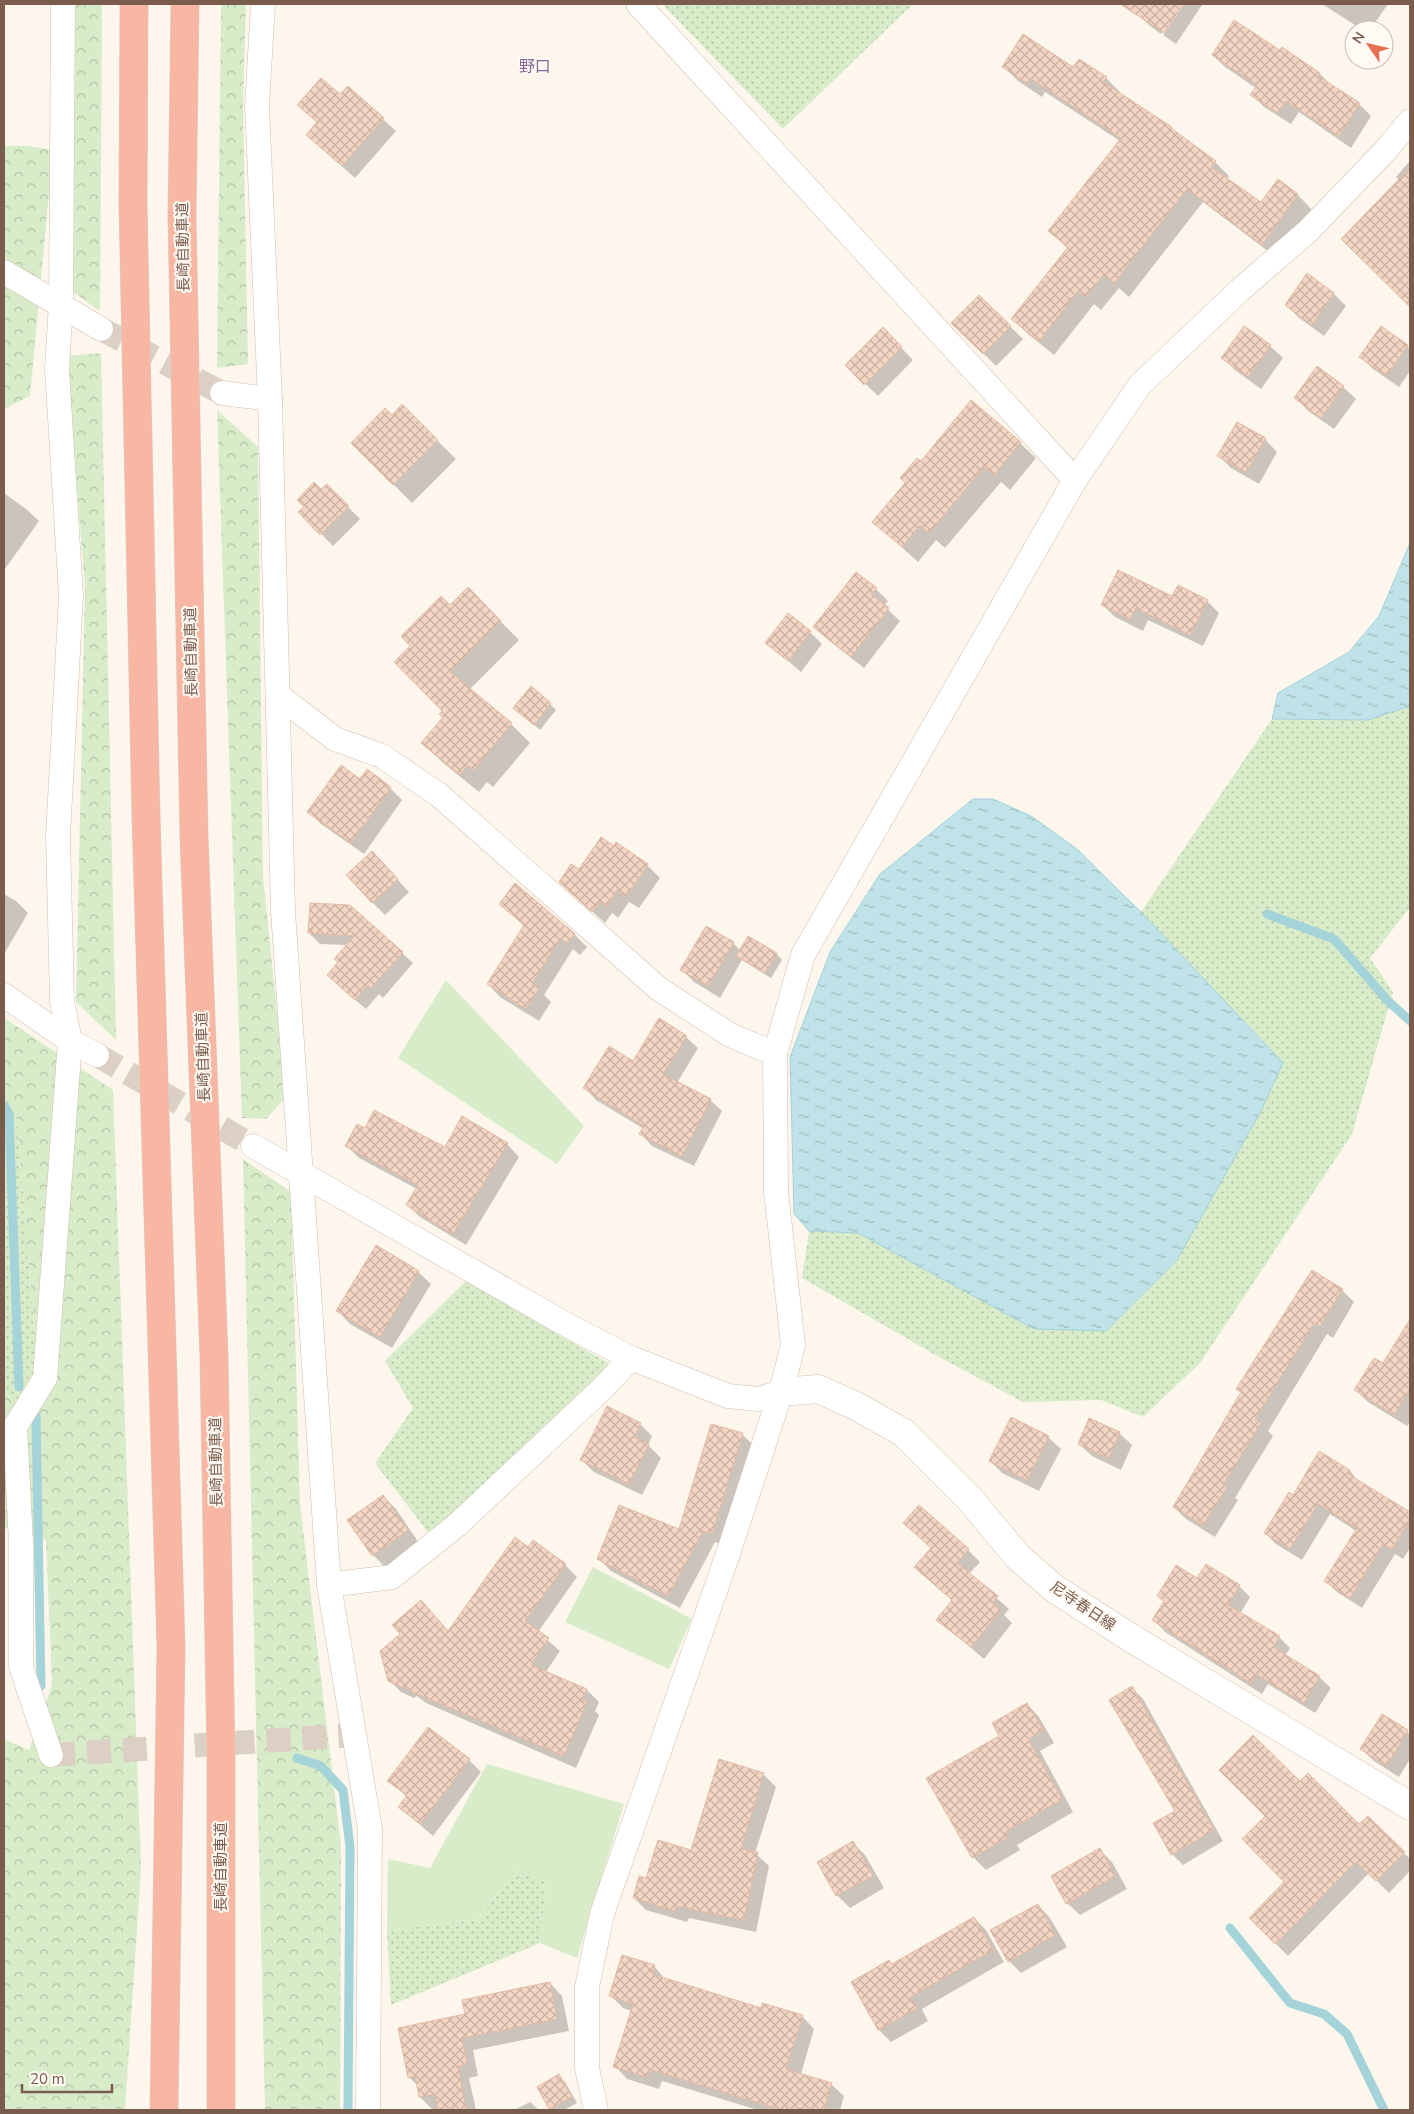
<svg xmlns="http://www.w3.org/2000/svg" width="1414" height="2114" font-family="'Nunito Sans','Noto Sans JP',sans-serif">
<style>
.grass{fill:url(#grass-dots)}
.forest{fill:url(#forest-crowns)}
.garden{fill:#d8ecc9}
.water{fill:url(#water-ripples);stroke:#a5d3da}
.shadow{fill:#0003}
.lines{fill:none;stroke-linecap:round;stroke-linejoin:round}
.stream{stroke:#a5d3da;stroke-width:9}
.building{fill:url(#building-cross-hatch);stroke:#e6bba3}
.street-tunnel{stroke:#dcd0c4;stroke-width:24;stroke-dasharray:24 12;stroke-linecap:butt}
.street-casing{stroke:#d1beb0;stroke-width:25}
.secondary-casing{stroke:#d6c0b0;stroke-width:29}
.highway-casing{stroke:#dad1cd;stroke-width:29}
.street{stroke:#fff;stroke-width:24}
.secondary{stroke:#fff;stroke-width:28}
.highway{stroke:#f7b7a3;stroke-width:28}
.labels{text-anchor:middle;stroke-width:4;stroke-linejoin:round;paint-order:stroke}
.street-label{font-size:15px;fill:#7a5c4d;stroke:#fffaf3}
.neighbourhood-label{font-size:16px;fill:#846695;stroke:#fffaf3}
</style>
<defs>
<pattern id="grass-dots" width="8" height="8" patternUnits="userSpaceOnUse" patternTransform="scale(1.25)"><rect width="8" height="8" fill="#d8ecc9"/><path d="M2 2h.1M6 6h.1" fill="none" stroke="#b4c2a5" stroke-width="1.8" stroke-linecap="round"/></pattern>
<pattern id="forest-crowns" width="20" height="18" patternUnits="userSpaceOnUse" patternTransform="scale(1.25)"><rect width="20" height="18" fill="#d8ecc9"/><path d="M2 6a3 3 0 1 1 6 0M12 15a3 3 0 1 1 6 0" fill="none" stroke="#b4c2a5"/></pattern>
<pattern id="water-ripples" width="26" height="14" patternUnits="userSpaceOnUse" patternTransform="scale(1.25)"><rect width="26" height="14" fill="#bfe3e8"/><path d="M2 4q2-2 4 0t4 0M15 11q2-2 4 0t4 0" fill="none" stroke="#a0bbbe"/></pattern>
<pattern id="building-cross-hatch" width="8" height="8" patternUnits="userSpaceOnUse" patternTransform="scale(1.25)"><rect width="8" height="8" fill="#f3d5c3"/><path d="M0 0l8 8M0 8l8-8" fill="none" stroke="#cab0a1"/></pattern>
</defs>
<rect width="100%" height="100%" fill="#fdf6ec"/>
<g class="grass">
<polygon points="662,4 913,4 783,129"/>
<polygon points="1410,706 1410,907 1370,958 1393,992 1352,1134 1200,1363 1143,1417 1101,1400 1023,1402 941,1358 802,1278 809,1231 857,1233 1034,1329 1282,1063 1141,912 1272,719 1368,720"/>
<polygon points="4,1103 16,1107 41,1411 4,1393"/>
<polygon points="466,1281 610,1364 430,1535 375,1463 413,1408 385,1361"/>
<polygon points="515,1870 547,1882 540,1943 391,2005 387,1931 479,1919"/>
</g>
<g class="forest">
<polygon points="73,4 102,4 100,311 69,289"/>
<polygon points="221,4 246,4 243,105 248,364 217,368"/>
<polygon points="4,146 26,146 53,150 30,396 4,409"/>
<polygon points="101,353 116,1040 76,1002 85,586 66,356"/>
<polygon points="217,410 258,447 263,877 286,1097 266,1119 242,1118"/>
<polygon points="4,1018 113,1090 141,1868 125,2110 4,2110 4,1739 29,1750 52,1685 46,1540 4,1527 4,1393 41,1410 16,1108 4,1103"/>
<polygon points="243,1159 291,1192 300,1504 341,1845 340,2110 265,2110"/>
</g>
<g class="garden">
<polygon points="446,980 584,1126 557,1164 398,1058"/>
<polygon points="593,1567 692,1619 669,1669 565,1622"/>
<polygon points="487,1764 624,1804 577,1958 540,1943 547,1882 515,1870 479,1919 387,1931 388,1859 430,1868"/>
</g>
<g class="water">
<polygon points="1410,543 1410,706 1368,720 1272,719 1278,693 1349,652 1379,616"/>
<polygon points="973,799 993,799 1031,816 1077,849 1141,912 1283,1063 1261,1111 1177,1260 1106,1331 1034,1329 858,1233 809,1231 794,1214 790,1057 830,952 880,874"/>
</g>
<g class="shadow">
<polygon points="1132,4 1181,4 1161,34 1150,26 1138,14 1140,10"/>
<polygon points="1184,4 1202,5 1176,44 1163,35"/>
<polygon points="1322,4 1388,4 1370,30 1363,30"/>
<polygon points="1280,52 1320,74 1332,86 1359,104 1371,116 1351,148 1299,112 1291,124 1264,107 1252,95 1256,88 1225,67 1213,55"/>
<polygon points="1004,67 1074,69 1106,78 1120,92 1119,94 1215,162 1229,176 1227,179 1262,204 1278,181 1298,195 1312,210 1277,258 1203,202 1129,297 1119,288 1101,310 1094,304 1054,355 1028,334 1013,319 1068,249 1050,231 1120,141 1045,92 1042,97 1018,81"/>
<polygon points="348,88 396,131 355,178 320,147"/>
<polygon points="1410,161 1410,306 1342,239 1400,181 1396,177"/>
<polygon points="1334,294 1346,306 1324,336 1298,317 1286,305"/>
<polygon points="979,296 1023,339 996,366 953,323"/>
<polygon points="883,329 913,360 878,396 846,365"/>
<polygon points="1270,346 1283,358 1261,389 1235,370 1223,358"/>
<polygon points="1407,346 1410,349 1410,371 1399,387 1373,369 1361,356"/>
<polygon points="1343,387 1356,399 1334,429 1308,411 1296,398"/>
<polygon points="402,406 456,459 412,503 352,443 392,417"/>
<polygon points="1265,439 1277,452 1259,484 1231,468 1219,456"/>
<polygon points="1020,443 1036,458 1010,490 1001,482 945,548 936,540 918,562 874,522 922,463"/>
<polygon points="327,486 360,519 333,546 300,512"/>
<polygon points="4,493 26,509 39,521 5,569"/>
<polygon points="468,589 519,640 469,690 511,724 530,743 493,787 487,782 479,792 442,762 423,743 445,717 443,711 412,646"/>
<polygon points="876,589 888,601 884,606 900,621 864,668 827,639 815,627"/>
<polygon points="1173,598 1207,601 1219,613 1203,646 1148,620 1143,631 1115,617 1102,604"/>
<polygon points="810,632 822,644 801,672 767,643"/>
<polygon points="550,704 556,710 540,730 520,713"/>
<polygon points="361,781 390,788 402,800 364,854 321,824 309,812"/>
<polygon points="617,844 647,865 660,878 639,908 629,902 618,918 612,913 605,923 560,882 614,848"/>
<polygon points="384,865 409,892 385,915 372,902"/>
<polygon points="4,894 16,901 28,913 4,954"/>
<polygon points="500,903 574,934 587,947 580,955 573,949 544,995 551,1002 539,1021 500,997 488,984 525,926"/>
<polygon points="311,904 402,953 413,963 383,998 379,994 366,1009 339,986 339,962 347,945 320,944 309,933"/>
<polygon points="749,937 777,954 782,960 771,978 742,960 720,998 694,982 682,970 733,943 741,951"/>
<polygon points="686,1037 698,1048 677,1083 710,1100 722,1111 694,1166 652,1146 641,1134 644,1129 596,1100 585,1088"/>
<polygon points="365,1129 445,1148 507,1144 519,1157 466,1245 420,1217 407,1205 417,1189 359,1158 347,1146"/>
<polygon points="418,1272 431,1284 392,1348 350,1324 338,1311"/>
<polygon points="1342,1290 1354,1302 1333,1338 1327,1334 1268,1431 1273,1436 1235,1498 1238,1500 1215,1537 1186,1519 1174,1507 1242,1393 1238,1389"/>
<polygon points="1404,1332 1410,1335 1410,1421 1407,1426 1368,1402 1356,1390 1383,1365"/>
<polygon points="640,1424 652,1436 648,1445 661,1458 642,1495 594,1472 581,1459"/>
<polygon points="1119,1433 1132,1445 1121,1470 1092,1456 1079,1444"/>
<polygon points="742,1434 755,1447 725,1545 715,1542 680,1608 611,1571 598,1558 679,1531"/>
<polygon points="1048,1437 1061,1449 1039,1491 1002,1473 990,1461"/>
<polygon points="1320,1453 1350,1471 1360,1483 1410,1514 1410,1548 1403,1559 1395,1554 1362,1608 1337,1592 1325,1581 1356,1531 1330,1514 1302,1560 1276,1544 1265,1533 1293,1497"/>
<polygon points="383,1496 396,1509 419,1543 385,1567 373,1555"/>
<polygon points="528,1549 565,1565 577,1577 538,1632 560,1651 545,1673 587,1690 599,1702 595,1711 599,1715 576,1768 426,1703 417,1696 414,1698 401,1692 389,1680 401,1634 421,1602 449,1632"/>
<polygon points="968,1550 980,1562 969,1574 1009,1609 1004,1615 1012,1623 984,1659 938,1620 953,1600 928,1579"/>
<polygon points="1239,1586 1250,1597 1240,1614 1279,1637 1290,1648 1285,1656 1319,1677 1331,1688 1315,1713 1268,1684 1262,1694 1165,1632 1154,1620 1165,1602 1158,1596"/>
<polygon points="1132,1688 1143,1699 1223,1841 1183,1865 1172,1854 1177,1811"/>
<polygon points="1027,1704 1039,1717 1054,1743 1040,1751 1073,1812 1017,1845 1020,1850 986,1870 973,1857 1000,1737"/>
<polygon points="1382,1716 1410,1734 1410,1759 1399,1777 1374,1761 1361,1749"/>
<polygon points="469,1760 481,1772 433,1836 399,1807 407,1797 389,1781"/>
<polygon points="763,1774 776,1787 755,1853 769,1866 756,1932 689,1918 687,1922 646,1910 634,1898 647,1880 692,1852"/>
<polygon points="1300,1783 1359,1826 1368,1817 1410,1859 1410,1871 1389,1893 1369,1873 1288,1956 1250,1918 1286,1882"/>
<polygon points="853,1843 865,1855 884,1888 850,1908 837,1895"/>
<polygon points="1100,1850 1112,1862 1127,1889 1080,1915 1067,1903"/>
<polygon points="1038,1905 1050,1918 1067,1947 1021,1973 1009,1961"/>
<polygon points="974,1918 986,1930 1004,1962 922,2009 928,2021 891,2042 879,2030 852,1983 892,1965"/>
<polygon points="654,1966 666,1980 761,2009 802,2016 814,2029 801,2074 831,2084 844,2096 840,2110 758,2110 662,2081 659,2089 627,2079 615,2066 632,2011 623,2008 611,1996"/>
<polygon points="550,1983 562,1996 569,2031 473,2050 478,2076 469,2078 476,2110 432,2109 420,2097 418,2086 409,2077 467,2015"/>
<polygon points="559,2076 565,2082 577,2103 564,2110 551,2110 538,2088"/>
<polygon points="530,2102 539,2110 514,2110"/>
</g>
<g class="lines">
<g class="stream">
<polyline points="1267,914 1334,939 1387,1000 1410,1021"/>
<polyline points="4,1105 9,1115 19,1387"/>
<polyline points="36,1416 41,1686"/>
<polyline points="297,1758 321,1766 343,1790 350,1847 348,2110"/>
<polyline points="1230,1928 1290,2003 1324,2014 1347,2034 1384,2110"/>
</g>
</g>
<g class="building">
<polygon points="1120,4 1183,4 1164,33"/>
<polygon points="1234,20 1280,50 1282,47 1320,73 1318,76 1360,103 1339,136 1286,101 1278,113 1250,95 1257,85 1212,55"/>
<polygon points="1023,34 1073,67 1079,59 1107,77 1103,82 1172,127 1171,128 1216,161 1211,167 1261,202 1278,179 1298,194 1262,245 1187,189 1114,283 1103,275 1086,297 1078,291 1039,341 1011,319 1068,247 1048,231 1121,138 1030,78 1027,83 1002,67"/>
<polygon points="321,78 340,94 348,86 384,118 342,166 306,135 317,122 297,105"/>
<polygon points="1410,168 1410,307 1341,239"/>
<polygon points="1307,273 1334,293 1312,325 1285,305"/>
<polygon points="979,295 1011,326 983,354 951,323"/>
<polygon points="1244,326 1271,345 1248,377 1221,358"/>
<polygon points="1381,326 1408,345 1386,376 1359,357"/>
<polygon points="883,327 902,347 864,385 845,365"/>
<polygon points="1317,366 1344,386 1321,418 1294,398"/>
<polygon points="971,400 1021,442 994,475 984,467 929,533 920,525 902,547 872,522 905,483 900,478 917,458 921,461"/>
<polygon points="402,404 438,440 393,485 351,443 385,408 392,415"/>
<polygon points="1237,422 1266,438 1246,472 1217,456"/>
<polygon points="314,482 321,489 327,484 349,506 320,535 298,512 304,507 297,500"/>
<polygon points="1118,570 1172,596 1178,585 1208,600 1190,635 1136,608 1130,619 1101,605"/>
<polygon points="856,572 877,588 871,594 889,608 851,657 813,627"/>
<polygon points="468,587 501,621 450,672 512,723 474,770 468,765 460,775 421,743 443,717 439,714 442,711 394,662 410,646 401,636 441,596 450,605"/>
<polygon points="788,613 811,631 788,661 765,643"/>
<polygon points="531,686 551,703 534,725 513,708"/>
<polygon points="341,765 360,779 367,769 391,787 351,843 307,812"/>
<polygon points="601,837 614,846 616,842 648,864 626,897 617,890 606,907 599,902 592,912 559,882 571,864 579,869"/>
<polygon points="372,851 398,879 372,903 346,875"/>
<polygon points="515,883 575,934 567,943 560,938 532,984 539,988 526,1009 487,984 524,925 499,904"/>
<polygon points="310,903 350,905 403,952 371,988 368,985 355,1000 327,975 338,962 334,959 354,936 308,933"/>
<polygon points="706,926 734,942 708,986 680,970"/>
<polygon points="748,936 777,953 765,973 736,956"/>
<polygon points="659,1018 687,1036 663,1074 711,1099 682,1156 639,1134 644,1126 583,1088 609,1046 633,1061"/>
<polygon points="374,1110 445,1147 462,1116 508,1143 453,1234 406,1205 418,1185 345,1146 357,1124 365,1128"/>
<polygon points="376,1245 419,1271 380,1337 336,1311"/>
<polygon points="1312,1270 1343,1289 1320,1326 1314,1323 1255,1419 1261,1423 1223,1485 1227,1487 1203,1525 1173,1507 1241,1392 1236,1389"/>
<polygon points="1410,1319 1410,1389 1394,1415 1354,1390 1374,1358 1383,1363"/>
<polygon points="607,1406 641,1423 634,1437 649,1444 629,1484 580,1460"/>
<polygon points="1011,1417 1049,1436 1027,1480 989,1461"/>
<polygon points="1089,1418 1120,1432 1109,1458 1078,1444"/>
<polygon points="711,1424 743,1433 712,1534 703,1531 668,1596 597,1559 619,1505 679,1529"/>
<polygon points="1319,1451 1350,1470 1348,1474 1410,1512 1410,1519 1392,1549 1383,1544 1350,1598 1324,1581 1357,1528 1318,1504 1290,1549 1264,1533 1289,1492 1293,1495"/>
<polygon points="383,1495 408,1530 372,1556 347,1520"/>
<polygon points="919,1505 969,1549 957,1563 998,1596 992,1603 1001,1610 971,1647 936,1620 952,1600 914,1567 931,1548 903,1523"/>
<polygon points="515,1537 528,1547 533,1540 566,1564 525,1621 549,1638 531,1665 587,1689 582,1700 587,1702 564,1756 413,1692 404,1685 402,1687 388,1681 380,1651 400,1634 392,1625 421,1600 448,1631"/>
<polygon points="1206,1564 1240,1585 1228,1605 1280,1636 1273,1647 1320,1676 1304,1703 1256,1674 1251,1683 1152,1620 1164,1601 1157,1596 1176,1565 1197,1578"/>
<polygon points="1132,1686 1214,1830 1171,1855 1153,1823 1175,1811 1109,1700"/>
<polygon points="1027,1703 1043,1730 1028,1739 1062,1799 1005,1832 1008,1837 972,1858 926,1778 999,1736 992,1723"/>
<polygon points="1382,1714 1408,1730 1387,1766 1360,1749"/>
<polygon points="428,1727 470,1759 420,1824 398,1807 407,1795 387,1781"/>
<polygon points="1253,1735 1300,1781 1308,1773 1359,1824 1368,1816 1405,1852 1376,1881 1356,1862 1275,1944 1249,1918 1284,1882 1242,1839 1265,1816 1219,1770"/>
<polygon points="719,1759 764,1773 741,1849 758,1852 744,1920 676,1906 675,1911 633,1898 639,1876 646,1878 658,1840 691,1850"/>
<polygon points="853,1841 873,1876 836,1896 817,1862"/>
<polygon points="1100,1848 1115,1876 1066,1904 1051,1876"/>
<polygon points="1038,1904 1055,1935 1008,1962 990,1930"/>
<polygon points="974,1917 993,1950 910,1997 917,2008 878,2030 851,1982 889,1960 892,1964"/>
<polygon points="622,1955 655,1965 652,1974 761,2008 762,2003 803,2015 786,2069 832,2083 824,2110 782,2110 649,2069 647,2077 613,2067 633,2004 609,1996"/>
<polygon points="550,1982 557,2019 462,2038 467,2064 458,2066 466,2110 438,2110 435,2094 419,2097 415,2076 408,2078 398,2028 465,2014 462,2000"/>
<polygon points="559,2074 572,2097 549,2109 537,2087"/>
</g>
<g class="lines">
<g class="street-tunnel">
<polyline points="101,329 222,393"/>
<polyline points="97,1055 253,1146"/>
<polyline points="51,1755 355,1735"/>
</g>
<g class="street-casing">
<g id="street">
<polyline points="263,4 257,106 270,399 283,911 329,1585 370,1829 368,2110"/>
<polyline points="638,4 1075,480"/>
<polyline points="4,272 101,329"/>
<polyline points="222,393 270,399"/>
<polyline points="279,696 335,739 382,756 439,795 659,989 730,1035 775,1054"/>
<polyline points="4,995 70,1041 97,1055"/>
<polyline points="253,1146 567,1325 631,1358 728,1396 758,1399 781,1392"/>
<polyline points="329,1585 392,1577 457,1525 603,1388 631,1358"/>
<polyline points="51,1755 21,1667 21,1543 15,1427 45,1378 70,1041 62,1001 58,836 71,596 57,369 61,304 63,4"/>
<polyline points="596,2110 587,2068 587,1987 602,1914 727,1557 781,1392 793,1345 776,1191 775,1054 803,955 1075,480 1140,385 1240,290 1308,231 1385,151 1410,121"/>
</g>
</g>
<g class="secondary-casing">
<polyline id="secondary" points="781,1392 818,1389 856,1406 904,1433 969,1498 1018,1557 1055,1589 1131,1638 1410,1806"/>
</g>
<g class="highway-casing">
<g id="highway">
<polyline points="134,4 133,204 146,817 171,1646 164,2110"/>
<polyline points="185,4 182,216 194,837 214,1357 221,1758 221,2110"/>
</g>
</g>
<use href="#street" class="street"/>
<use href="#secondary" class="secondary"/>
<use href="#highway" class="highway"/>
</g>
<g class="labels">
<g class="street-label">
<text transform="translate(183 247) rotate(-91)" y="5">長崎自動車道</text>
<text transform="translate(191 652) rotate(-91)" y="5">長崎自動車道</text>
<text transform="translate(203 1057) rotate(-92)" y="5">長崎自動車道</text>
<text transform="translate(216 1462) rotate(-91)" y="5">長崎自動車道</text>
<text transform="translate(1083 1606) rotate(34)" y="5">尼寺春日線</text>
<text transform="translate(221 1867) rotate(-90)" y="5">長崎自動車道</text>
</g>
<g class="neighbourhood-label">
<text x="535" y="72">野口</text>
</g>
</g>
<rect width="1414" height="2114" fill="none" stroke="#7a5c4d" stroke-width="10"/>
<g transform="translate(1369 45) rotate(304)"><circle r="24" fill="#fffaf3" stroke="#cabbb1"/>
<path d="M0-4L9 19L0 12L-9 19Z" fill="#e76f51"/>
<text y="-8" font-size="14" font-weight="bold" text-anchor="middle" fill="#7a5c4d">N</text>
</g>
<path d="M22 2084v8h90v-8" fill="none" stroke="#7a5c4d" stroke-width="2.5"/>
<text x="30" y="2084" font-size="15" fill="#7a5c4d" stroke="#fffaf3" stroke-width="4" paint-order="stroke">20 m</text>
</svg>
